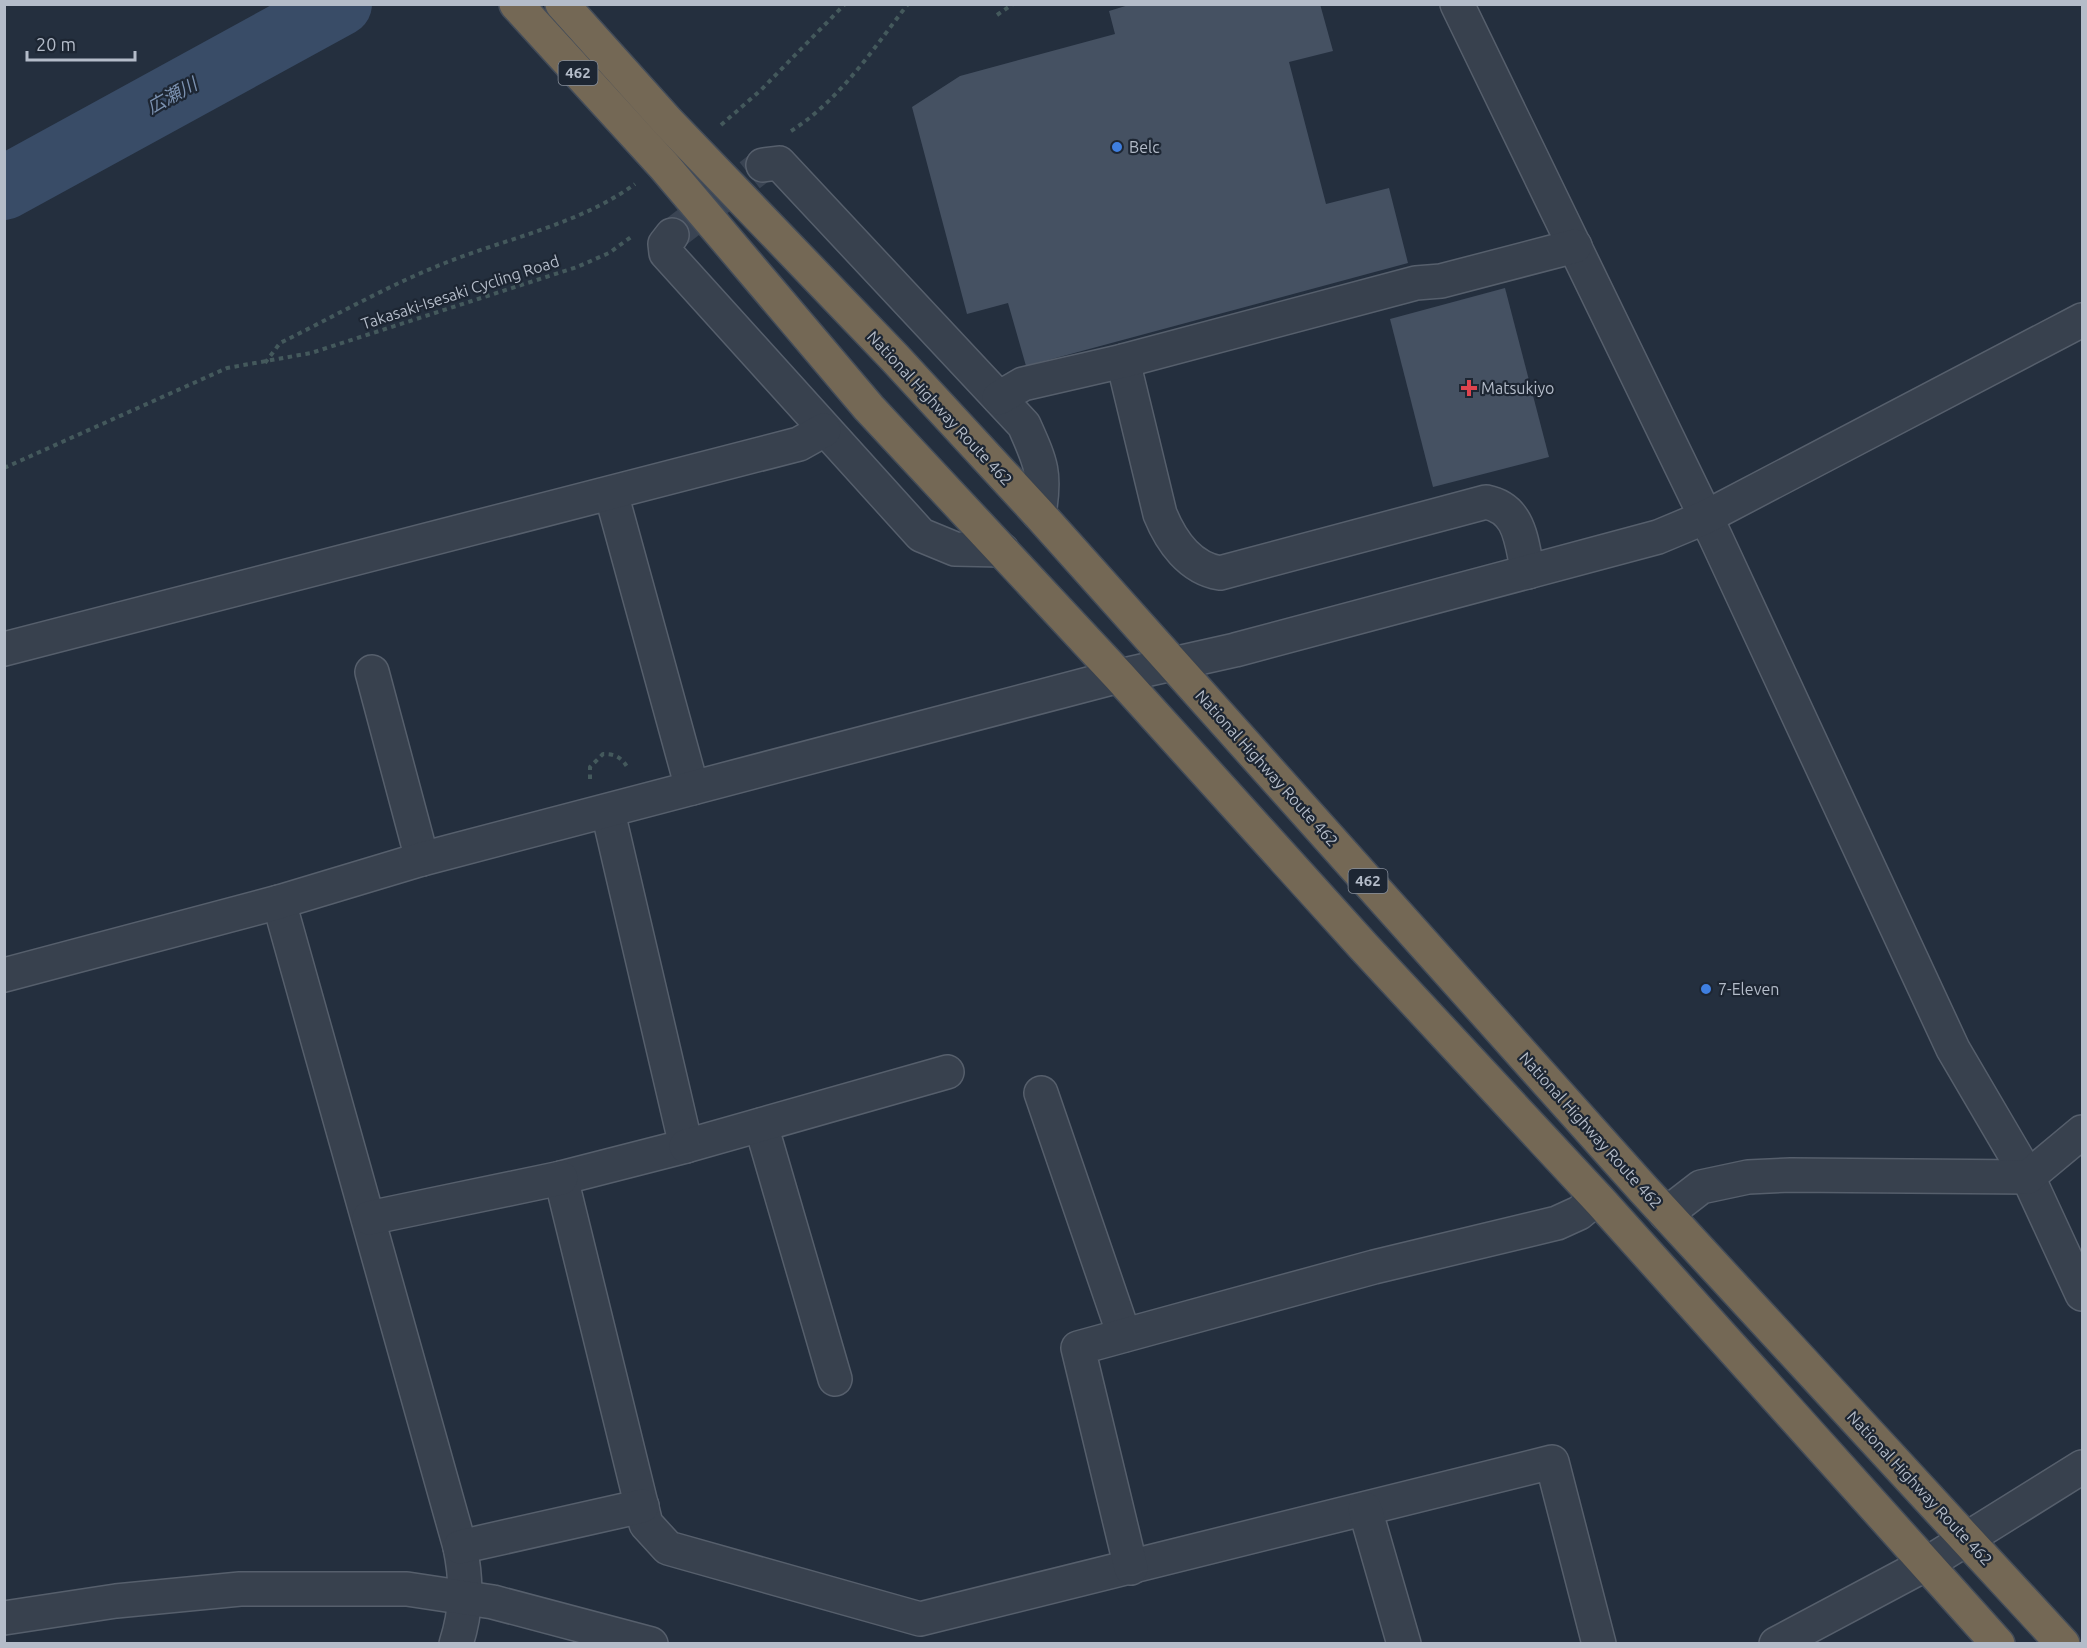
<svg xmlns="http://www.w3.org/2000/svg" width="2087" height="1648" font-family="Ubuntu,'Noto Sans JP',sans-serif">
<style>
.lines{fill:none;stroke-linecap:round;stroke-linejoin:round}
.river{stroke:#394c67;stroke-width:64}
.building{fill:#455162}
.minor-tunnel{stroke:#3a4453;stroke-width:33;stroke-dasharray:33 16;stroke-linecap:butt}
.minor-casing{stroke:#565f6c;stroke-width:36}
.highway-casing{stroke:#434c59;stroke-width:36}
.path{stroke:#44595c;stroke-width:4;stroke-dasharray:4.5 4.5;stroke-linecap:butt}
.minor{stroke:#38414e;stroke-width:33}
.highway{stroke:#746855;stroke-width:33}
.shop-dot{fill:#3f7fe0;stroke:#1d2633;stroke-width:2}
.health-dot{fill:#e0444e;stroke:#1d2633;stroke-width:2}
.labels{text-anchor:middle;stroke-width:4.5;stroke-linejoin:round;paint-order:stroke}
.shield{fill:#1d2633;stroke:#878f9c;stroke-width:1.5}
.shield-label{font-size:15px;font-weight:bold;fill:#b4bcc9}
.poi-label{font-size:16px;fill:#b4bcc9;stroke:#1d2633;text-anchor:start}
.street-label{font-size:16px;fill:#b4bcc9;stroke:#1d2633}
.water-label{font-size:18px;font-style:italic;fill:#7c92b1;stroke:#1d2633}
</style>
<rect width="100%" height="100%" fill="#242f3e"/>
<g class="lines">
<polyline class="river" points="4,188 340,4"/>
</g>
<g class="building">
<polygon points="1132,4 1320,4 1333,51 1289,62 1326,204 1389,188 1408,263 1026,366 1008,303 967,314 912,107 960,76 1115,34 1109,11"/>
<polygon points="1505,288 1549,457 1433,487 1390,319"/>
</g>
<g class="lines">
<polyline class="minor-tunnel" points="672,235 763,165"/>
<g class="minor-casing">
<g id="minor">
<polyline points="1457,4 1715,536 1953,1049 2028,1177 2082,1294"/>
<path d="M763,165L779,163L1024,425C1041,463 1046,473 1039,514"/>
<polyline points="672,235 665,244 666,253 921,535 955,549 1002,550"/>
<path d="M1123,361L1160,514C1171,541 1190,568 1220,573L1486,502C1521,509 1521,542 1528,572"/>
<polyline points="999,398 1023,384 1123,361 1416,283 1441,281 1575,246"/>
<polyline points="611,493 692,788"/>
<polyline points="4,649 799,444 824,430"/>
<polyline points="372,672 422,859"/>
<polyline points="608,812 686,1146 561,1178 646,1524 668,1548 920,1619 1552,1462 1599,1644"/>
<path d="M279,902L460,1547C467,1581 467,1610 456,1644"/>
<polyline points="4,975 279,902 422,859 1119,676 1235,650 1658,537 1706,517 2082,320"/>
<polyline points="1041,1093 1124,1335"/>
<polyline points="761,1125 835,1379"/>
<polyline points="686,1146 947,1072"/>
<polyline points="1666,1214 1701,1187 1748,1177 1791,1175 2028,1177 2082,1132"/>
<polyline points="369,1218 561,1178"/>
<polyline points="1365,1509 1404,1644"/>
<polyline points="460,1547 642,1506"/>
<polyline points="1131,1568 1078,1348 1374,1267 1557,1223 1579,1213 1597,1198"/>
<polyline points="4,1618 116,1601 240,1589 407,1589 493,1602 651,1644"/>
<polyline points="1776,1644 1928,1563 2082,1467"/>
</g>
</g>
<g class="highway-casing">
<g id="highway">
<polyline points="516,4 664,166 869,408 1119,676 1364,947 1601,1202 1998,1644"/>
<polyline points="562,4 668,122 894,357 1039,514 1644,1190 2063,1644"/>
</g>
</g>
<g class="path">
<polyline points="997,15 1013,4"/>
<polyline points="721,125 761,90 845,4"/>
<path d="M791,131C840,100 873,49 908,4"/>
<path d="M265,363L280,343C333,317 391,284 445,263C508,238 580,224 635,184"/>
<polyline points="4,468 227,368 311,353 577,267 609,253 631,237"/>
<path d="M590,779V767L603,754C617,754 622,758 629,770"/>
</g>
<use href="#minor" class="minor"/>
<use href="#highway" class="highway"/>
</g>
<g class="shop-dot">
<circle cx="1117" cy="147" r="6"/>
<circle cx="1706" cy="989" r="6"/>
</g>
<path class="health-dot" d="M1466 379h6v6h6v6h-6v6h-6v-6h-6v-6h6z"/>
<g class="labels">
<g class="shield">
<rect x="558.5" y="61" width="39" height="24" rx="4.5"/>
<rect x="1348.5" y="869" width="39" height="24" rx="4.5"/>
</g>
<g class="shield-label">
<text x="578" y="78">462</text>
<text x="1368" y="886">462</text>
</g>
<g class="poi-label">
<text x="1129" y="153">Belc</text>
<text x="1481" y="394">Matsukiyo</text>
<text x="1718" y="995">7-Eleven</text>
</g>
<g class="street-label">
<text transform="translate(460 292) rotate(-18)" y="6">Takasaki-Isesaki Cycling Road</text>
<text transform="translate(940 408) rotate(47)" y="6">National Highway Route 462</text>
<text transform="translate(1267 768) rotate(48)" y="6">National Highway Route 462</text>
<text transform="translate(1591 1130) rotate(48)" y="6">National Highway Route 462</text>
<text transform="translate(1920 1488) rotate(47)" y="6">National Highway Route 462</text>
</g>
<g class="water-label">
<text transform="translate(172 96) rotate(-29)" y="6">広瀬川</text>
</g>
</g>
<rect width="2087" height="1648" fill="none" stroke="#b4bcc9" stroke-width="12"/>
<path d="M27 51v9h108v-9" fill="none" stroke="#b4bcc9" stroke-width="3"/>
<text x="36" y="51" font-size="18" fill="#b4bcc9" stroke="#1d2633" stroke-width="4.5" paint-order="stroke">20 m</text>
</svg>
